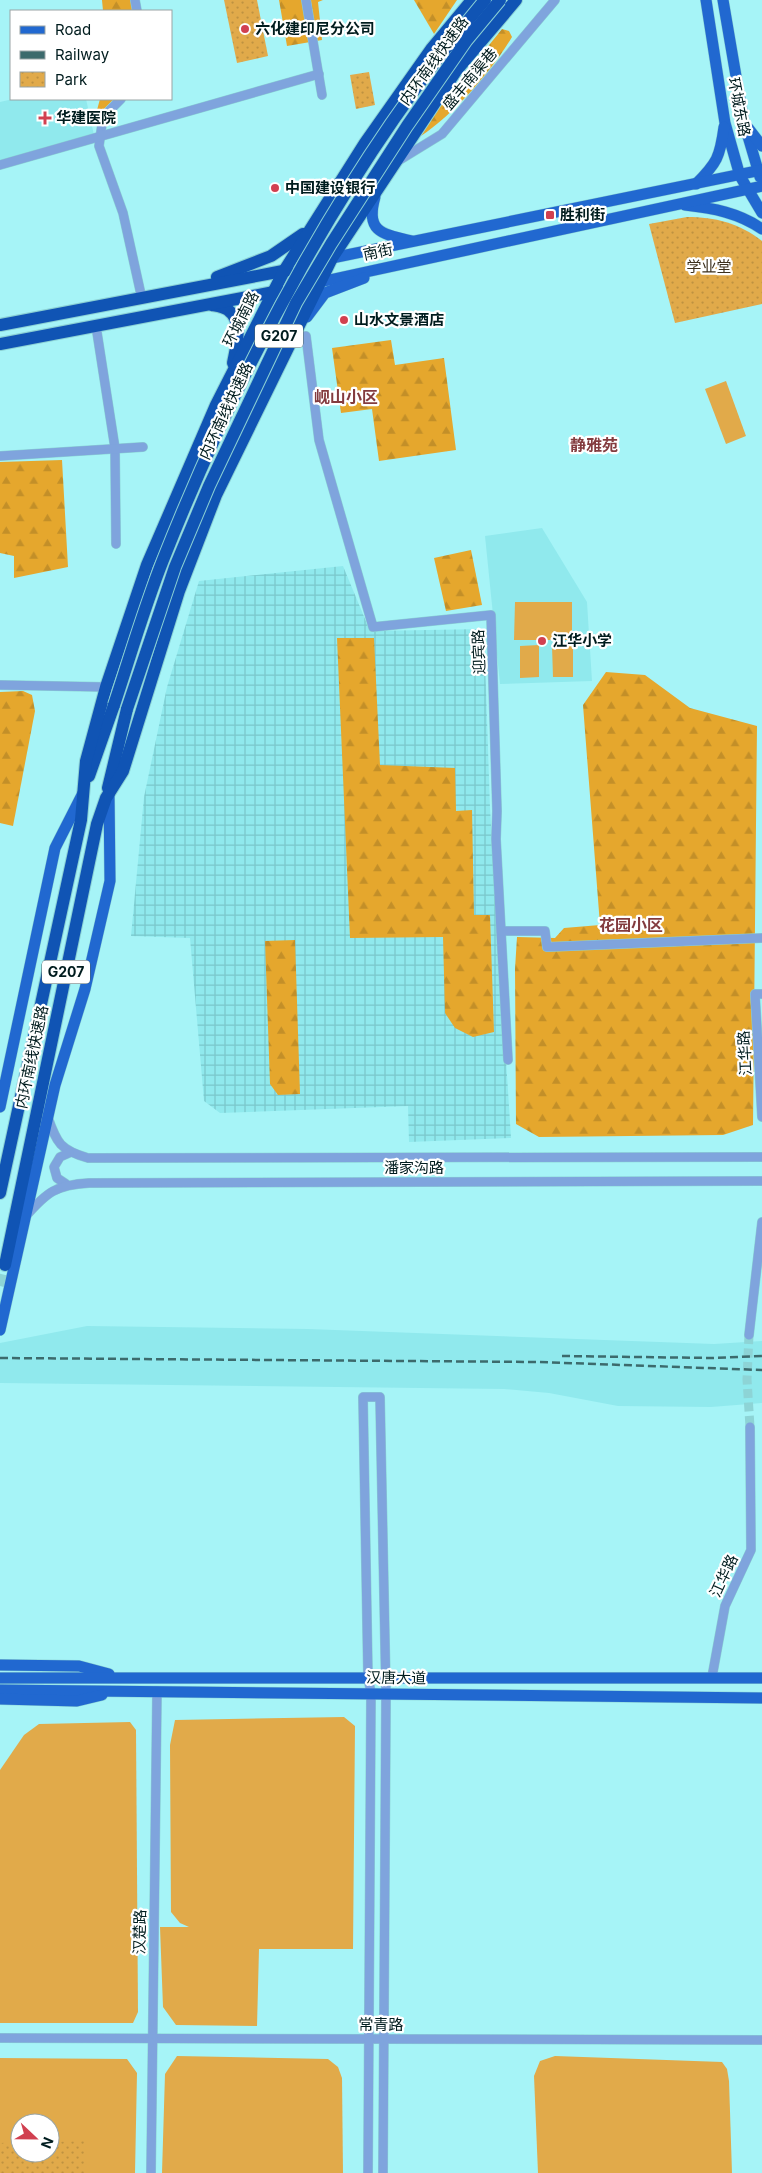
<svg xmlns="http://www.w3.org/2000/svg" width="762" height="2173" font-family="Inter,'Noto Sans SC',sans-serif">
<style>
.built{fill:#90e9ed}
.industrial{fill:url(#industrial-grid)}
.green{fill:#e1aa4a;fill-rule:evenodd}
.forest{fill:url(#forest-firs)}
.park{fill:url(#park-dots)}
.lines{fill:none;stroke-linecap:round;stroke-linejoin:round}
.minor-tunnel{stroke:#8dd4d6;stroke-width:9;stroke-dasharray:9 4.5;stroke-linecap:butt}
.highway-tunnel{stroke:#8dd4d6;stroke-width:12;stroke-dasharray:12 6;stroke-linecap:butt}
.minor-casing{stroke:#8bd1d4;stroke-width:10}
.major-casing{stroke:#8bd1d4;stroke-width:12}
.highway-casing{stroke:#8bd1d4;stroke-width:14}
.minor{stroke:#7fa4dd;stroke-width:9}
.major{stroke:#2168d0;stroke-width:11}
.highway{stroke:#1054b4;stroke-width:12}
.rail{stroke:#3c6a6c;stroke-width:2.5;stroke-dasharray:8 4;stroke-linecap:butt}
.highway-bridge-casing{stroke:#8bd1d4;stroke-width:14;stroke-linecap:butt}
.highway-bridge{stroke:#1054b4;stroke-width:12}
.poi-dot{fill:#d14050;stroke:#fff;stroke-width:2}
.labels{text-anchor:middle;stroke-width:4.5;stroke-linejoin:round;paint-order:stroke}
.shield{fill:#fff;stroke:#4c6062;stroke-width:1}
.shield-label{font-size:14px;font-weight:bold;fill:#001c1e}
.poi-label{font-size:15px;font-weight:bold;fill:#001c1e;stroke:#fff;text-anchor:start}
.street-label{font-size:15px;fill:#001c1e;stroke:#fff}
.park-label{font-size:15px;fill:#3c301d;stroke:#fff}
.neighbourhood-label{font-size:16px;font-weight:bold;fill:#833b3e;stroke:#fff}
</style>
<defs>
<pattern id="industrial-grid" width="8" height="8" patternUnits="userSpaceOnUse" patternTransform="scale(1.25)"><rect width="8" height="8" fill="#90e9ed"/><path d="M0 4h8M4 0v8" fill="none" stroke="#7ac7cb"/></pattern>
<pattern id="forest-firs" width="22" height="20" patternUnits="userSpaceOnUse" patternTransform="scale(1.25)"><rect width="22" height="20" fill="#e5a72d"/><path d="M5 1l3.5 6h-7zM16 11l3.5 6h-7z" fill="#c38f28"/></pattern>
<pattern id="park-dots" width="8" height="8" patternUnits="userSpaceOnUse" patternTransform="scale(1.25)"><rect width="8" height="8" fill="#e1aa4a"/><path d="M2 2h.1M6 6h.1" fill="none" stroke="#bf9240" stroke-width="1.8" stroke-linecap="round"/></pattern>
</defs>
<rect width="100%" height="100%" fill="#a6f4f7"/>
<g class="built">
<polygon points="13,99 86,99 94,135 0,162 0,102"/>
<polygon points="542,528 587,602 592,681 500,684 485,536"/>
<polygon points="87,1326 308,1329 714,1344 762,1341 762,1403 711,1407 618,1406 549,1393 504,1389 0,1383 0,1343"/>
</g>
<polygon class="industrial" points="343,566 370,631 484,629 490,808 511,1138 409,1142 408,1106 220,1113 204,1101 190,938 131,936 144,797 167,687 199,581"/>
<g class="green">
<polygon points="726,381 746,436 726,444 705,389"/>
<polygon points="515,602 572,602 572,640 514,640"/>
<polygon points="539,645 539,677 520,678 520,646"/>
<polygon points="552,646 573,646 573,677 553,677"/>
<polygon points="344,1717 355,1726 353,1949 259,1949 257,2026 176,2025 163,2007 160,1927 189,1927 180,1923 171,1912 170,1745 175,1720"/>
<polygon points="130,1722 136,1730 138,2012 133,2023 0,2023 0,1770 24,1735 39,1724"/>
<polygon points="177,2056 328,2059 338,2067 342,2078 343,2173 162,2173 165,2074"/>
<polygon points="555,2056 722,2062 727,2069 729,2081 732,2173 538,2173 534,2076 540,2061"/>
<path d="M0,2058L127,2059L137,2073L135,2173H0ZM20,2123H50V2153H20Z"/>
</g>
<g class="forest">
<polygon points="102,0 131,0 133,11 103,11"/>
<polygon points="279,0 323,0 318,2 322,40 287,46"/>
<polygon points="414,0 457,0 434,34"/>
<path d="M502,29L509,31L512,37C492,71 454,114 421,136L444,101Z"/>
<polygon points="100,99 114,99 101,112 97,110"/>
<polygon points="391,340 395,365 444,358 456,450 379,461 372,409 341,413 332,348"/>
<polygon points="62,460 68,567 14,578 14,556 0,553 0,462"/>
<polygon points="471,550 482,605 446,611 434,558"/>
<polygon points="337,638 374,638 380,765 455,768 456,811 472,810 474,915 490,915 494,1032 473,1037 455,1028 445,1013 443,937 350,938"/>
<polygon points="606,672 645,675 690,708 757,726 753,1125 723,1135 539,1137 516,1124 515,969 517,937 555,938 564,928 600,925 583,705"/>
<polygon points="23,691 32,695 35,711 13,826 0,823 0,692"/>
<polygon points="295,940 300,1094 278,1095 270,1084 265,941"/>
</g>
<g class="park">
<polygon points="224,0 257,0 268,56 237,63"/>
<polygon points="369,72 375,105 356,109 350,75"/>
<path d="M687,217C715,217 739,223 762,241V304L675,323L649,224Z"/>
<polygon points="85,2141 85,2173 0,2173 0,2143 20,2142 20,2153 50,2153 50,2142"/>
</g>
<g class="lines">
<polyline class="minor-tunnel" points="749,1335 747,1379 750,1427"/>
<polyline class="highway-tunnel" points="0,1286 5,1265"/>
<g class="minor-casing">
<g id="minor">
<polyline points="135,0 137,11"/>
<polyline points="306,0 322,95"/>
<polyline points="121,99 103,117 99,146 123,213 142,299"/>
<polyline points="398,161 442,134 555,0"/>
<polyline points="0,165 319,74"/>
<polyline points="96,326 115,448 116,544"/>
<polyline points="292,338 306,336 319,440 373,627 491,615 497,811 496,839 508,1060"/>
<polyline points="0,456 143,447"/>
<polyline points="0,685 106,687"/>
<polyline points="502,931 545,931 547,947 762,938"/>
<polyline points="762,994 755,994 762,1117"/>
<path d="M48,1118C57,1143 60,1150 88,1158L762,1157"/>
<polyline points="66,1184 57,1178 54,1167 60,1157 69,1153"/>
<path d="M26,1216C47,1192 56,1185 89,1183L762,1181"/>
<polyline points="749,1335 762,1222"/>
<polyline points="712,1677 725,1606 751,1550 750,1427"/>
<polyline points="0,2038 762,2040"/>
<polyline points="151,2173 157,1691"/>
<polyline points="368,2173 371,1693 368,1677 363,1397 380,1397 386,1693 383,2173"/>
</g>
</g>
<g class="major-casing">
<g id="major">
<polyline points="706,0 725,123 740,176 762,213"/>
<polyline points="723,0 744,123 760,177"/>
<polyline points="748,128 762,146"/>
<path d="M696,184C717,163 720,157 724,127"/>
<path d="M375,197C365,232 382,234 412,241"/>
<path d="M685,205C713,208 739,213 762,229"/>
<polyline points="332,258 762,170"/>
<polyline points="320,282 762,186"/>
<polyline points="307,317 325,293 364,278"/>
<polyline points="0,1107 55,848 83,793"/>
<polyline points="0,1330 55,1085 85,989 110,881 109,793"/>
<polyline points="0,1665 79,1666 109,1674"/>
<polyline points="0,1678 762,1678"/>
<polyline points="0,1690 762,1698"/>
<polyline points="0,1699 77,1701 102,1695"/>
</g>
</g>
<g class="highway-casing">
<g id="highway">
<polyline points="217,277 271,256 303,234"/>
<path d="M212,305C217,306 224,307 228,310C244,321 236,347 233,363"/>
<polyline points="0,325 288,270"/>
<polyline points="0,344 279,291"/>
<polyline points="89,776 114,705"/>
<polyline points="108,788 127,709"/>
<polyline points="0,1193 81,820 86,761 106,687 147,565 216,405 284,271 365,143 432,48 472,0"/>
<polyline points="5,1265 97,824 106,798 123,771 179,591 216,495 332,258 456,71 516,0"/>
</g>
</g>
<use href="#minor" class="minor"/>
<use href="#major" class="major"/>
<use href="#highway" class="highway"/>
<g class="rail">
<polyline points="562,1356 713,1358 762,1356"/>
<polyline points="0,1358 539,1362 762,1370"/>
</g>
<g class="highway-bridge-casing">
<g id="highway-bridge">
<path d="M114,705C130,657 144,608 163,560C241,363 348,162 485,0"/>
<polyline points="127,709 175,567 209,486 296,303 331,244 407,126 466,41 500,0"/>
</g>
</g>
<use href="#highway-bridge" class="highway-bridge"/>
</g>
<g class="poi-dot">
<circle cx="245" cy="29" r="5"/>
<path d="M42.5 110.5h5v5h5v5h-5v5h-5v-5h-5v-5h5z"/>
<circle cx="275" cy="188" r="5"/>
<rect x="545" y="210" width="10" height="10" rx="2.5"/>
<circle cx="344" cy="320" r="5"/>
<circle cx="542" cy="641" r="5"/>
</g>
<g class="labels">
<g class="shield">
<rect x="255" y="324.5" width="48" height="23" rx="4"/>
<rect x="42" y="960.5" width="48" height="23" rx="4"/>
</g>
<g class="shield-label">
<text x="279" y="341">G207</text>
<text x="66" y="977">G207</text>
</g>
<g class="poi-label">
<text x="255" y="34">六化建印尼分公司</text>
<text x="56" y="123">华建医院</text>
<text x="285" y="193">中国建设银行</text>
<text x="560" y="220">胜利街</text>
<text x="354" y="325">山水文景酒店</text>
<text x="552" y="646">江华小学</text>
</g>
<g class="street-label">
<text transform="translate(434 61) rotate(-54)" y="5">内环南线快速路</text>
<text transform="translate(470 79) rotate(-50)" y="5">盛丰南渠巷</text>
<text transform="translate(739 107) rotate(79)" y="5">环城东路</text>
<text transform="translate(378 252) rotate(-12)" y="5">南街</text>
<text transform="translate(241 319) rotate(-63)" y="5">环城南路</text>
<text transform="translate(226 411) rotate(-65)" y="5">内环南线快速路</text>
<text transform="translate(479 652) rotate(-92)" y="5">迎宾路</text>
<text transform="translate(745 1053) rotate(-93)" y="5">江华路</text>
<text transform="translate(32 1057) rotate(-78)" y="5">内环南线快速路</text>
<text x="414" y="1173">潘家沟路</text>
<text transform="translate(724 1576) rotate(-65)" y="5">江华路</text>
<text transform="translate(396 1678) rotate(1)" y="5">汉唐大道</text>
<text transform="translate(140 1932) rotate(-89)" y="5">汉楚路</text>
<text x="381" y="2030">常青路</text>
</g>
<g class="park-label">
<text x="709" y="272">学业堂</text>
</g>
<g class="neighbourhood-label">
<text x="346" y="403">岘山小区</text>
<text x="594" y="451">静雅苑</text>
<text x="631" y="931">花园小区</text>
</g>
</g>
<rect x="10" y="10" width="162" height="90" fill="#ffffff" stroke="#99a4a5"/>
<rect x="20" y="26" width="25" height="8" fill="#2168d0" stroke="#99a4a5"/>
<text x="55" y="35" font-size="15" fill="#001c1e">Road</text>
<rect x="20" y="51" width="25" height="8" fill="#3c6a6c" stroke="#99a4a5"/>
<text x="55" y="60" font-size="15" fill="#001c1e">Railway</text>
<rect x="20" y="72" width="25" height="15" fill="url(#park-dots)" stroke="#99a4a5"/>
<text x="55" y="85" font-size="15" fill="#001c1e">Park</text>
<g transform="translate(35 2138) rotate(112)"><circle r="24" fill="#ffffff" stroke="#99a4a5"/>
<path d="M0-4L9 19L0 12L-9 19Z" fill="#d14050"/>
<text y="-8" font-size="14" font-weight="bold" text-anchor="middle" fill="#001c1e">N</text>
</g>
</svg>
